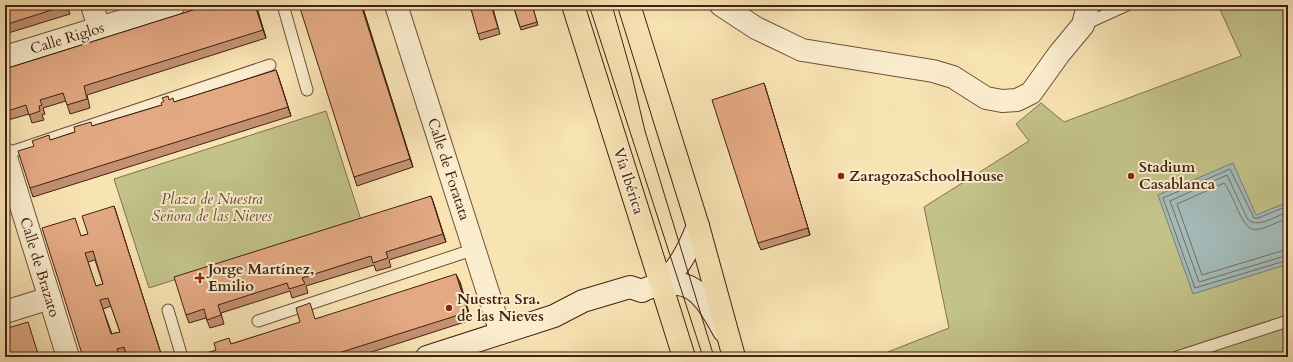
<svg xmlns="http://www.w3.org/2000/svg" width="1293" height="362" font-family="Cardo,serif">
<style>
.green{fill:#c2c289;stroke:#82714e}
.water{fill:#a4bbb9;stroke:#7d7d77}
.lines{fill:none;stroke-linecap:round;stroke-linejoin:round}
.shore{stroke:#746e66;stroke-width:1}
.lane-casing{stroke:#70513b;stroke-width:13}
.street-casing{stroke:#70513b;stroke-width:24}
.secondary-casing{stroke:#432013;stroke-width:24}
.highway-casing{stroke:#432013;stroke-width:24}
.lane{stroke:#faedce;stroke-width:11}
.street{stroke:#faedce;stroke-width:22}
.secondary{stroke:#faedce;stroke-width:22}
.highway{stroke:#f8e3b3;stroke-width:22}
.tram{stroke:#432013;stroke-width:1}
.wall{fill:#c39171;stroke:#432013;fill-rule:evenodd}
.shaded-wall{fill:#9f765c;stroke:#432013}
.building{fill:#e3a983;stroke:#432013;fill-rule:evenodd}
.poi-dot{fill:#8f2418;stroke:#faedce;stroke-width:1.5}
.labels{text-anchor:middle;stroke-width:4;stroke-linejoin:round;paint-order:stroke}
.street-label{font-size:15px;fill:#432013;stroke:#faedce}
.poi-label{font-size:15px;font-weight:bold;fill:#432013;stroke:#faedce;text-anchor:start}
.park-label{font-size:15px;font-style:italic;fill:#634830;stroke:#faedce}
</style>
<rect width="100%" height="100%" fill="#f8e3b3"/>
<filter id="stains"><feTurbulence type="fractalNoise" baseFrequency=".005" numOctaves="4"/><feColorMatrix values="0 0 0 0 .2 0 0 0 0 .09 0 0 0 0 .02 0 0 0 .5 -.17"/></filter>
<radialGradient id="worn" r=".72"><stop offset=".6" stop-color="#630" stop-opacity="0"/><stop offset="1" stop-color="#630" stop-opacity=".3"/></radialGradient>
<g class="green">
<polygon points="1218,5 1288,5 1288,357 875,357 949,328 924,207 1029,141 1016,124 1041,103 1064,122 1241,56"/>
<polygon points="326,111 361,220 149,288 114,179"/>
</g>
<polygon class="water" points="1233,163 1256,215 1288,202 1288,264 1193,294 1158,195"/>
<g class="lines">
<g class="shore">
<polyline points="1288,206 1258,218 1254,218 1230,169 1163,198 1195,288 1288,260"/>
<path d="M1288,211C1277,216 1256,230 1247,218L1227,175L1170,201L1199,282L1288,255"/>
<path d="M1288,218C1251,233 1250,239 1233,199C1230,194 1228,187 1224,183L1177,204L1202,275L1288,249"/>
</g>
<g class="lane-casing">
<g id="lane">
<polyline points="283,5 307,90"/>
<polyline points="1083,25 1127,5"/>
<polyline points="5,154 270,65"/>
<polyline points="168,310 182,357"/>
<polyline points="258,321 475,249"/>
<polyline points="1177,357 1288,321"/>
</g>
</g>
<g class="street-casing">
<g id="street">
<polyline points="92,5 99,28"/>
<polyline points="396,5 501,333"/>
<polyline points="721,5 756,28 802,50 933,71 953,77 986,98 1002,101 1017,100 1031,93 1059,54 1083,25 1088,5"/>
<polyline points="5,57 174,5"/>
<polyline points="5,154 68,357"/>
<polyline points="5,312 50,298"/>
</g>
</g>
<g class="secondary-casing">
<g id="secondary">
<path d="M662,283C680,268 689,248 698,226"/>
<path d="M643,290C690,273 702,291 724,331"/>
<polyline points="427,357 554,316 583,301 630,287 642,291"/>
</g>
</g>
<g class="highway-casing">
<g id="highway">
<polyline points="573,5 684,357"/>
<polyline points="629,5 698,226 734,357"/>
</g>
</g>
<use href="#lane" class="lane"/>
<use href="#street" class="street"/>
<use href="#secondary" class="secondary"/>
<use href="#highway" class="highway"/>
<g class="tram">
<polyline points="589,5 703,357"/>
<polyline points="612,5 631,72 645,131 714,357"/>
</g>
</g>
<g class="wall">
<polygon points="5,5 67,5 70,14 5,34"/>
<polygon points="209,5 256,5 266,38 87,95 90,108 70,114 66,101 43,108 45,114 42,115 44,120 32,123 29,114 8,120 5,113 5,69"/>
<polygon points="362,5 413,167 357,186 354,177"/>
<polygon points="470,5 492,5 500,34 480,40"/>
<polygon points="513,5 532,5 538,25 521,30"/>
<polygon points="276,70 291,116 33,197 30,188 34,146 92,126 162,105 169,100 174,102"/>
<polygon points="764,83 810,235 761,250 758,243"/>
<polygon points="431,196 446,242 389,260 391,267 376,271 374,265 306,286 308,293 292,298 290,291 221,313 224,324 210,328 206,318 189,323 186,315"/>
<path d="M114,206L117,215L127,356L122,357H83L81,236L88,234ZM95,260L103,284L96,286L88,262ZM111,306L120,332L112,334L103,309Z"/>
<polygon points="5,266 10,283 5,284"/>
<polygon points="460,282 471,320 356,357 201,357 231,344 315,319"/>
</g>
<g class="shaded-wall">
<polygon points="255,5 256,5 266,38 263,30"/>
<polygon points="361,5 362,5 413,167 410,159"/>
<polygon points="276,70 279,78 291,116 288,107"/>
<polygon points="764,83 766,90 810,235 808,228"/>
<polygon points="431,196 434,204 446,242 443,234"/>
<polygon points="114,206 117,215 162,357"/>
<polygon points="456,274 460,282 471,320 468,312"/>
</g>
<g class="building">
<polygon points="5,5 67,5 5,25"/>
<polygon points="209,5 255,5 263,30 84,86 87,99 67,105 63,93 40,100 42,105 39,106 40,111 29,115 26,105 5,112 5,69"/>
<polygon points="299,5 361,5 410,159 354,177"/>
<polygon points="470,5 491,5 498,28 478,34"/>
<polygon points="513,5 532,5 537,22 520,27"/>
<polygon points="276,70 288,107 30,188 18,151 34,146 32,141 49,135 50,140 75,132 74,127 91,122 92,126 162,105 161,103 164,101 162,98 168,96 169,100 173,98 174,102"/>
<polygon points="764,83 808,228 758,243 712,100"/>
<polygon points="431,196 443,234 386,252 388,258 373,263 371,256 302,278 305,284 289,289 287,283 218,305 221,315 207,320 204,309 186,315 174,277"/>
<path d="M114,206L162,357H127L124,347L117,349L119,357H83L42,228L75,218L81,236L88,234L82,216ZM93,251L103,284L96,286L85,253ZM108,298L120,332L111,334L100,300Z"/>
<polygon points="5,268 7,276 5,276"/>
<polygon points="456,274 468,312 326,357 201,357 200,355 216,350 214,343 229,338 231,344 300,322 296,308 310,303 315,319"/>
<polygon points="28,322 39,357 5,357 5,329"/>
</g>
<g class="poi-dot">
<circle cx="841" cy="176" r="4"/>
<circle cx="1131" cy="176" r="4"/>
<path d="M198 272h4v4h4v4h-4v4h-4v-4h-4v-4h4z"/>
<circle cx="449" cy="308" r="4"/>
</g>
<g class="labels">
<g class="street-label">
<text transform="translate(67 38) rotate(-17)" y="5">Calle Riglos</text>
<text transform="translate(449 169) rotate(72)" y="5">Calle de Foratata</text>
<text transform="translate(629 181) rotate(72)" y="5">Vía Ibérica</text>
<text transform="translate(40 267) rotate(73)" y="5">Calle de Brazato</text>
</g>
<g class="poi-label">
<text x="1139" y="172">Stadium<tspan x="1139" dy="17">Casablanca</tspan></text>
<text x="849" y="181">ZaragozaSchoolHouse</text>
<text x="208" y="274">Jorge Martínez,<tspan x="208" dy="17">Emilio</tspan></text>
<text x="457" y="304">Nuestra Sra.<tspan x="457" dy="17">de las Nieves</tspan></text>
</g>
<g class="park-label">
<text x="212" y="204">Plaza de Nuestra<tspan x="212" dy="17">Señora de las Nieves</tspan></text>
</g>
</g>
<rect width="1293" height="362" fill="none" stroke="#f8e3b3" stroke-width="20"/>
<rect x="6" y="6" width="1281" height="350" fill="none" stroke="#432013" stroke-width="2"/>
<rect x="10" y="10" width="1273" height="342" fill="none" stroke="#432013"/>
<rect width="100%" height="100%" filter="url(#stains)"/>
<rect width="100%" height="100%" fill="url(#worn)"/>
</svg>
